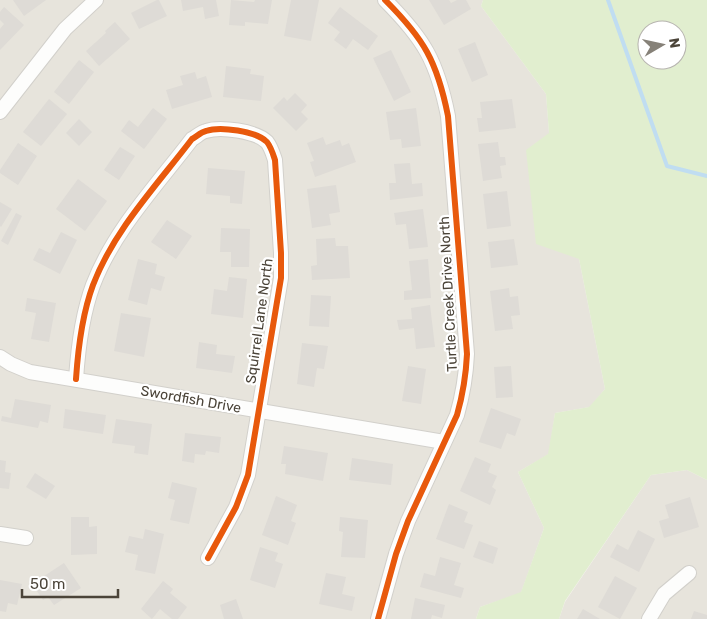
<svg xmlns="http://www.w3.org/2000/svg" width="707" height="619" font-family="Rubik,sans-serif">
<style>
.residential{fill:#e7e4dc}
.green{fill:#e1eecf;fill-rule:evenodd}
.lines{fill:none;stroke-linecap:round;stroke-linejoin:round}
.stream{stroke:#c0ddf1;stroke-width:4}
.building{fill:#dedbd6}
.minor-casing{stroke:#d2d0cb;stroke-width:16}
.minor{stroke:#fdfdfc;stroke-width:14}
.cycleway-casing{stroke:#fff;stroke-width:9}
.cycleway{stroke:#e8590c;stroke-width:6}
.labels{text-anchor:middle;stroke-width:4.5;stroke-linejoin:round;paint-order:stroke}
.street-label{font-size:14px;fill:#4b4439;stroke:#fff}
</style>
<rect width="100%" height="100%" fill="#f4f2ee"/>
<g class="residential">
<polygon points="0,0 483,0 481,6 546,94 549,133 579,259 605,389 590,407 555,413 549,454 518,472 544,528 521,593 480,607 476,619 0,619"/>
<polygon points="687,470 707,480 707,619 559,619 565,602 651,475"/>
</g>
<path class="green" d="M483,0H707V480L687,470L651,475L565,601L559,619H476L480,607L521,592L544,528L518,472L548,454L555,413L589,407L605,389L579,259L536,244L526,150L549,133L546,94L481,6ZM647,30H677V60H647Z"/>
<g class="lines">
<polyline class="stream" points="608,0 667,166 707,176"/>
</g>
<g class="building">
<polygon points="13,0 46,0 24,16"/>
<polygon points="157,0 159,0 167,16 139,29 131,13"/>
<polygon points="181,0 216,0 219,16 205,19 203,7 183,11"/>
<polygon points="231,0 254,2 255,0 272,0 268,24 245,22 245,26 229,25"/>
<polygon points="291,0 319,0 311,41 284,36"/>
<polygon points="429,0 449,0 451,3 457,0 466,0 471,9 444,25"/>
<polygon points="4,7 24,25 0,50 0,29 4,24 0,20 0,12"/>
<polygon points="340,7 378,36 368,50 353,39 346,49 334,40 340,32 328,23"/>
<polygon points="115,22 130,39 99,66 86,51 106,33 105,31"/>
<polygon points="475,42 488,75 472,82 458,49"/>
<polygon points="391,50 411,92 394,101 373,58"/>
<polygon points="79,60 94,72 69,104 54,92"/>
<polygon points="226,66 251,69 250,74 264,76 261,101 223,97"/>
<polygon points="195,72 197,79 206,76 212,97 172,109 166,90 183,85 180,76"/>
<polygon points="295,93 307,105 301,112 308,119 296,131 273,108 284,97 287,101"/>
<polygon points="49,99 67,114 41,146 23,132"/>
<polygon points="512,99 516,128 479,132 477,118 482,118 480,102"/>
<polygon points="153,108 167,119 144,149 121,131 129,120 138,127"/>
<polygon points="416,108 421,146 402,148 401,139 390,140 386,112"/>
<polygon points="79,119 92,132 79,146 66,133"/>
<polygon points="323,137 326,145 340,140 342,146 349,143 356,162 315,177 310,162 314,161 307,143"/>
<polygon points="498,142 500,157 505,157 506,165 500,166 502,178 483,181 478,144"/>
<polygon points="18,143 37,156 18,185 0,173 0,170"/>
<polygon points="120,147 135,156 119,180 104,170"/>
<polygon points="410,163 412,184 422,183 423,196 390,200 389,183 396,183 394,164"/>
<polygon points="208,168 245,171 242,204 230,203 230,196 206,194"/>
<polygon points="78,179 107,201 85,231 56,209"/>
<polygon points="336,185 340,212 329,214 331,225 312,228 307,189"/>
<polygon points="507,191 511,226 487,229 483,194"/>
<polygon points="0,202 12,209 1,227 0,226"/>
<polygon points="423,209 428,247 409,249 406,224 396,225 394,213"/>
<polygon points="16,213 22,216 8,245 1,241"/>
<polygon points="167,220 192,236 176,259 151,242"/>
<polygon points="221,228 250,229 249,267 231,267 231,252 220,252"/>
<polygon points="61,232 77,240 60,274 33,260 39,248 50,253"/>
<polygon points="335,238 336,246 348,246 350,278 312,280 311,266 317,265 316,239"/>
<polygon points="514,239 518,265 491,268 488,242"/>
<polygon points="138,259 157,264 155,274 165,277 161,291 151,288 147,305 128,300"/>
<polygon points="428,259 431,298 404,300 404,291 412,290 409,261"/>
<polygon points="229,277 247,279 243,318 211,314 214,289 227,291"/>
<polygon points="509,288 510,297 518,296 520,315 511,316 513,329 495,331 490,291"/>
<polygon points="311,295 331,296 329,327 309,326"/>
<polygon points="27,298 56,303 49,342 31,339 36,313 25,311"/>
<polygon points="430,305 435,347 416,349 414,328 399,330 397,320 412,319 411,308"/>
<polygon points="121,313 151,318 144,357 114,351"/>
<polygon points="199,342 217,345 216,354 235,356 232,373 196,368"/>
<polygon points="302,343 328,346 324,369 317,368 314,387 297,384"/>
<polygon points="408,366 426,369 421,404 402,401"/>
<polygon points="511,366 513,397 496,398 494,367"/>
<polygon points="15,399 51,405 48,423 40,421 38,428 1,421 2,416 11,418"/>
<polygon points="491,408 521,419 515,436 507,433 501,449 479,442"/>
<polygon points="65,409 106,415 103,434 63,428"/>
<polygon points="116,419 152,424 148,455 134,453 135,446 112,443"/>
<polygon points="185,433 221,437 219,453 206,451 205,455 195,454 194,463 182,461"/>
<polygon points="284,446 328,453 323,481 285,474 286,464 281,464"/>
<polygon points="475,457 491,464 488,472 497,476 492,487 496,490 490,505 460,491"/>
<polygon points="352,458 393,464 391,485 349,480"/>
<polygon points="0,460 6,461 5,472 11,473 9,489 0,488"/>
<polygon points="35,473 55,486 46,499 26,487"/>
<polygon points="172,482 197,488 189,524 170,520 175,500 168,498"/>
<polygon points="276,496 297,505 291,521 296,523 288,545 262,535"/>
<polygon points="690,497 699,527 664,538 659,521 669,518 665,505"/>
<polygon points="449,504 468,512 464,522 473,525 464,549 436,539"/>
<polygon points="71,517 89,517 89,527 97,526 97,554 71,555"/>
<polygon points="340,517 368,520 365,558 341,557 343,532 339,531"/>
<polygon points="145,529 164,534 155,574 135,570 138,555 125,552 129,536 143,539"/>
<polygon points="638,530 655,539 639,572 610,557 617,544 628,550"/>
<polygon points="479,541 498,548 493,564 473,557"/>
<polygon points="260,547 278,553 275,561 283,564 275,588 250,580"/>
<polygon points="440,557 461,563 454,585 464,588 461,598 420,587 424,573 435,576"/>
<polygon points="64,563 81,588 54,605 48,597 43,600 32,584"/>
<polygon points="326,573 346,577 342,594 355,597 352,611 319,604"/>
<polygon points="615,576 637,588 620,619 598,607"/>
<polygon points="0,580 22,584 17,605 8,603 6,612 0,611"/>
<polygon points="163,581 173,589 170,593 187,607 178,619 172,619 160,609 152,619 141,609"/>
<polygon points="415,598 445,605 442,618 432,615 431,619 411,619"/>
<polygon points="236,599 243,619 224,619 220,605"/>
<polygon points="583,609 600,619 577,619"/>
<polygon points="694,611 707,615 707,619 691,619"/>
</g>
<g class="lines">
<g class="minor-casing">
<g id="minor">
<polyline points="0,112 65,29 96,0"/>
<polyline points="0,357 11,364 30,372 444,442"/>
<path d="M76,379C78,349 83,312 93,285C114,230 157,185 192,139C196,137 201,132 206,131C220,126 256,131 267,142C271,147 273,154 275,160L281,253V278L248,475L236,507L208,558"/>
<polyline points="0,534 26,538"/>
<path d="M378,619L396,554L408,521L457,415C463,394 466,375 467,354L448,116C437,61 424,39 385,0"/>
<polyline points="649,619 664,594 689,573"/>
</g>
</g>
<use href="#minor" class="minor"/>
<g class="cycleway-casing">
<g id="cycleway">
<path d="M76,379C78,349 83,312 93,285C114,230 157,185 192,139C196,137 201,132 206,131C220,126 256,131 267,142C271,147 273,154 275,160L281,253V278L248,475L236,507L208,558"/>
<path d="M378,619L396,554L408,521L457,415C463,394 466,375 467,354L448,116C437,61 424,39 385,0"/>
</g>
</g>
<use href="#cycleway" class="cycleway"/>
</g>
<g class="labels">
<g class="street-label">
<text transform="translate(448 294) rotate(-93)" y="5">Turtle Creek Drive North</text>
<text transform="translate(259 321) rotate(-82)" y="5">Squirrel Lane North</text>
<text transform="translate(191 399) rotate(10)" y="5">Swordfish Drive</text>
</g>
</g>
<g transform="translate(662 45) rotate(81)"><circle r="24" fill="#ffffff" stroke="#b7b4b0"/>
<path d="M0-4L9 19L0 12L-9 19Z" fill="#868178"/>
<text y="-8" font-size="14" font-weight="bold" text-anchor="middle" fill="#4b4439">N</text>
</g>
<path d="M22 589v8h96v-8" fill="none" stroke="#4b4439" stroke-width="2.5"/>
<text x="30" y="589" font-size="15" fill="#4b4439" stroke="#ffffff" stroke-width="4" paint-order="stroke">50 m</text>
</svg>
